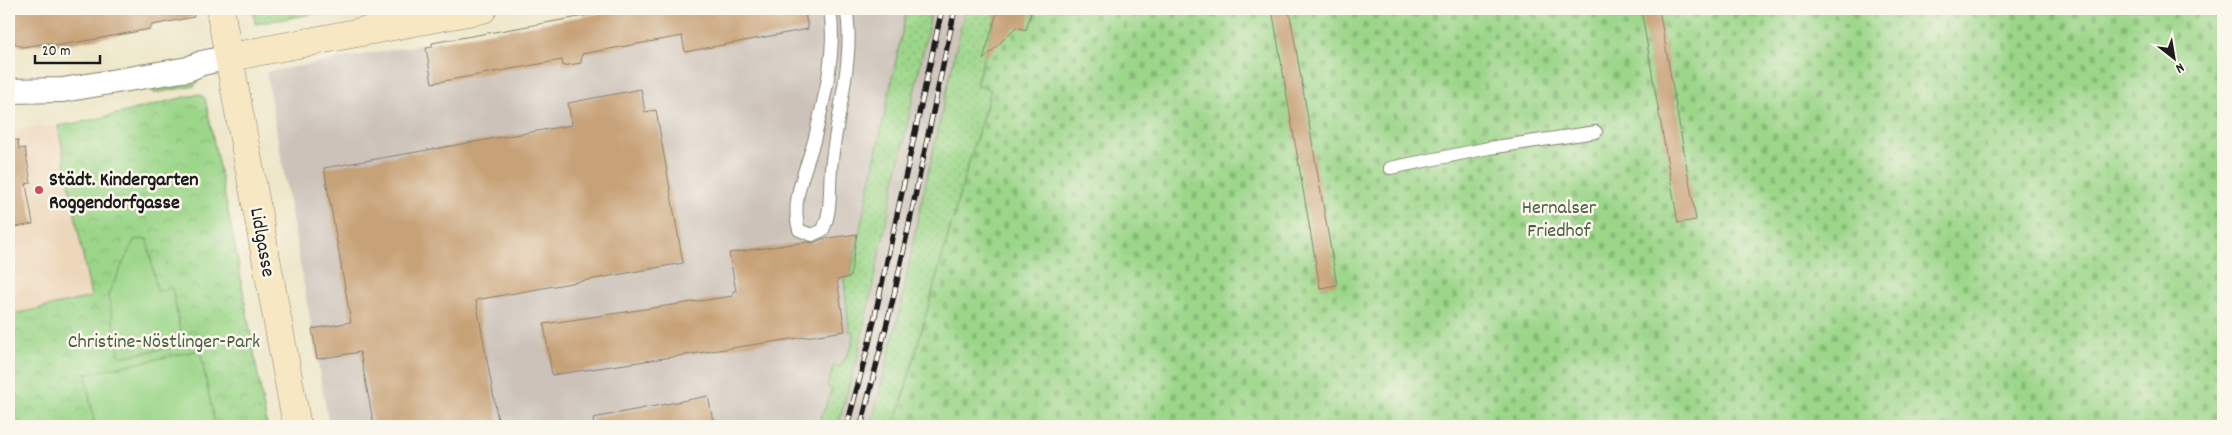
<svg xmlns="http://www.w3.org/2000/svg" width="2232" height="435" font-family="Dekko,sans-serif">
<style>
.built{fill:#edd7bb}
.industrial{fill:#ccc2b9}
.grass{fill:url(#grass-dots);stroke:#5c7952}
.cemetery{fill:url(#cemetery-stones);stroke:#5c7952}
.park{fill:url(#park-crowns);stroke:#5c7952}
.pitch{fill:#9bd689;stroke:#5c7952}
.building{fill:#c7a278}
.lines{fill:none;stroke-linecap:round;stroke-linejoin:round}
.lane-casing{stroke:#848172;stroke-width:14}
.street-casing{stroke:#848172;stroke-width:26}
.secondary-casing{stroke:#848172;stroke-width:29}
.lane{stroke:#fff;stroke-width:12}
.street{stroke:#fff;stroke-width:24}
.secondary{stroke:#f7e8c3;stroke-width:28}
.rail-casing{stroke:#1c1c1c;stroke-width:5.5}
.rail{stroke:#fbf7ec;stroke-width:4;stroke-dasharray:11;stroke-linecap:butt}
.poi-dot{fill:#d1495b;stroke:#fbf7ec;stroke-width:2}
.labels{text-anchor:middle;stroke-width:5;stroke-linejoin:round;paint-order:stroke}
.poi-label{font-size:20px;font-weight:bold;fill:#1c1c1c;stroke:#fbf7ec;text-anchor:start}
.park-label{font-size:20px;fill:#485d42;stroke:#fbf7ec}
.street-label{font-size:20px;fill:#1c1c1c;stroke:#fbf7ec}
</style>
<defs>
<pattern id="grass-dots" width="8" height="8" patternUnits="userSpaceOnUse" patternTransform="scale(1.25)"><rect width="8" height="8" fill="#9bd689"/><path d="M2 2h.1M6 6h.1" fill="none" stroke="#85b776" stroke-width="1.8" stroke-linecap="round"/></pattern>
<pattern id="cemetery-stones" width="16" height="16" patternUnits="userSpaceOnUse" patternTransform="scale(1.25)"><rect width="16" height="16" fill="#9bd689"/><path d="M2 7V4a2 2 0 0 1 4 0v3zM10 15v-3a2 2 0 0 1 4 0v3z" fill="#85b776"/></pattern>
<pattern id="park-crowns" width="20" height="18" patternUnits="userSpaceOnUse" patternTransform="scale(1.25)"><rect width="20" height="18" fill="#9bd689"/><path d="M2 6a3 3 0 1 1 6 0M12 15a3 3 0 1 1 6 0" fill="none" stroke="#85b776"/></pattern>
</defs>
<rect width="100%" height="100%" fill="#fbf7ec"/>
<filter id="ink" filterUnits="userSpaceOnUse"><feTurbulence type="fractalNoise" baseFrequency=".02" numOctaves="2"/><feDisplacementMap in="SourceGraphic" scale="10" xChannelSelector="R" yChannelSelector="G"/><feConvolveMatrix kernelMatrix="1 2 1 2 8 2 1 2 1" color-interpolation-filters="sRGB"/></filter>
<filter id="wash" filterUnits="userSpaceOnUse"><feTurbulence type="fractalNoise" baseFrequency=".0096" numOctaves="4" result="noise"/><feDisplacementMap in="SourceGraphic" scale="20" xChannelSelector="R" yChannelSelector="G"/><feGaussianBlur stdDeviation="1.12" result="paint"/><feColorMatrix in="noise" values="0 0 0 0 0 0 0 0 0 0 0 0 0 0 0 0 0 1.4 0 .05"/><feComposite in="paint" operator="in"/></filter>
<g filter="url(#wash)">
<rect width="100%" height="100%" fill="#ede6c8"/>
<polygon class="built" points="58,126 91,297 9,315 9,129"/>
<g class="industrial">
<polygon points="624,9 907,9 850,277 853,332 852,346 840,367 834,365 832,388 818,426 329,426 266,72"/>
<polygon points="932,9 965,9 918,217 901,306 871,426 838,426 863,337"/>
</g>
<g class="grass">
<polygon points="907,9 932,9 856,364 854,367 838,426 818,426 832,389 827,386 834,365 840,367 852,346 853,332 849,331 844,278 850,276"/>
<polygon points="965,9 998,9 976,85 991,90 964,179 895,426 871,426 901,306 918,217"/>
<polygon points="197,78 197,83 194,86 154,93 152,86"/>
</g>
<polygon class="cemetery" points="998,9 2223,9 2223,426 895,426 964,179 991,90 976,85"/>
<g class="park">
<polygon points="253,9 342,9 255,24"/>
<path d="M199,94L205,98L236,251L267,426H9V315L91,297L58,126C106,119 152,104 199,94Z"/>
</g>
<g class="pitch">
<polygon points="147,239 157,291 172,288 183,345 120,357 108,295 134,240"/>
<polygon points="200,350 215,426 95,426 85,374"/>
</g>
<g id="blocks">
<g class="building">
<polygon points="9,9 193,9 194,17 152,25 150,29 96,39 55,46 49,43 22,47 16,44 12,39 12,34 9,27"/>
<polygon points="624,9 804,9 808,29 685,52 682,36 582,54 581,63 563,66 562,60 432,83 426,48 432,47 432,43"/>
<polygon points="998,9 1032,9 1026,30 1016,27 983,60"/>
<polygon points="1272,9 1289,9 1337,285 1320,288"/>
<polygon points="1641,9 1659,9 1696,220 1678,223"/>
<polygon points="641,89 645,112 656,110 683,263 476,300 499,426 374,426 360,352 317,359 312,329 351,322 324,168 572,125 568,103"/>
<polygon points="18,140 19,149 25,148 31,183 26,184 33,224 9,228 9,141"/>
<polygon points="857,234 850,277 837,280 845,331 552,375 544,324 733,296 733,291 736,291 729,253 807,242 813,243 822,239"/>
<polygon points="708,396 714,426 594,426 593,418"/>
</g>
</g>
</g>
<g filter="url(#ink)">
<use href="#blocks" fill-opacity="0" stroke="#848172" stroke-width="1"/>
<g class="lines">
<g class="lane-casing">
<g id="lane">
<path d="M830,9C837,51 824,100 814,141C806,170 790,200 799,230L812,235L823,230C832,210 829,191 831,169C835,121 856,55 846,9"/>
<polyline points="1390,168 1489,148 1596,132"/>
</g>
</g>
<g class="street-casing">
<polyline id="street" points="9,91 63,90 188,69 202,63 230,57"/>
</g>
<g class="secondary-casing">
<g id="secondary">
<polyline points="220,9 297,426"/>
<polyline points="230,57 483,9"/>
</g>
</g>
<use href="#lane" class="lane"/>
<use href="#street" class="street"/>
<use href="#secondary" class="secondary"/>
<g class="rail-casing">
<g id="rail">
<polyline points="847,426 869,343 942,9"/>
<polyline points="861,426 894,295 955,9"/>
</g>
</g>
<use href="#rail" class="rail"/>
</g>
</g>
<circle class="poi-dot" cx="39" cy="190" r="5"/>
<g class="labels">
<g class="poi-label">
<text x="49" y="185">Städt. Kindergarten<tspan x="49" dy="23">Roggendorfgasse</tspan></text>
</g>
<g class="park-label">
<text x="1559" y="213">Hernalser<tspan x="1559" dy="23">Friedhof</tspan></text>
<text x="164" y="347">Christine-Nöstlinger-Park</text>
</g>
<g class="street-label">
<text transform="translate(264 242) rotate(80)" y="7">Lidlgasse</text>
</g>
</g>
<rect width="2232" height="435" fill="none" stroke="#fbf7ec" stroke-width="30"/>
<g transform="translate(2174 58) rotate(149)" stroke="#fbf7ec" stroke-width="4" paint-order="stroke">
<path d="M0-4L9 19L0 12L-9 19Z" fill="#1c1c1c"/>
<text y="-8" font-size="14" font-weight="bold" text-anchor="middle" fill="#1c1c1c">N</text>
</g>
<path d="M35 55v8h65v-8" fill="none" stroke="#1c1c1c" stroke-width="2.5"/>
<text x="42" y="55" font-size="15" fill="#1c1c1c" stroke="#fbf7ec" stroke-width="4" paint-order="stroke">20 m</text>
</svg>
